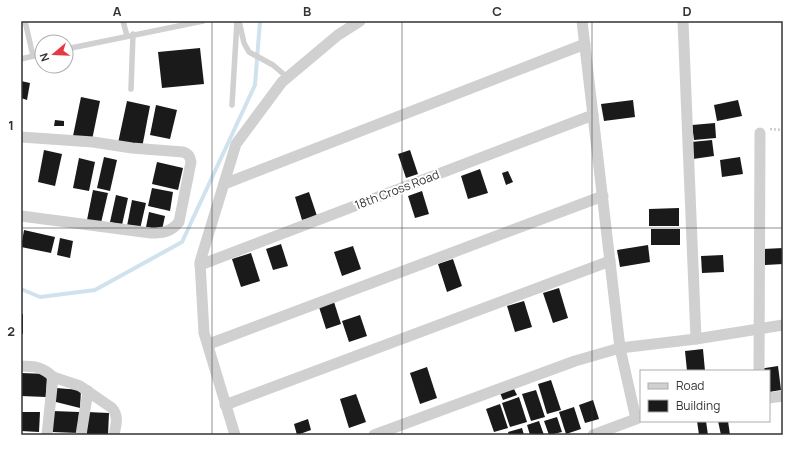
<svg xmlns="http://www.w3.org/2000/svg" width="804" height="456" font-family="Manrope,sans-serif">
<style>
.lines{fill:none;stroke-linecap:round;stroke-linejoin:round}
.stream{stroke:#cfe2ee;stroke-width:4}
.building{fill:#1a1a1a}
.path{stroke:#cdcdcd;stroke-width:2.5;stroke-dasharray:2 2;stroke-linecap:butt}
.service{stroke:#d0d0d0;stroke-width:5.5}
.minor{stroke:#d0d0d0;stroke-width:11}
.grid{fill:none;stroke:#333;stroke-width:1;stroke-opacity:0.55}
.labels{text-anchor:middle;stroke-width:4;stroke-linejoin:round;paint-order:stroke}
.street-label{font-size:12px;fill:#333;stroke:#fff}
.neatline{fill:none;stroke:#333;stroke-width:1.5}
.grid-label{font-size:13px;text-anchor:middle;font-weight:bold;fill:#333}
</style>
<rect width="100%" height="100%" fill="#fff"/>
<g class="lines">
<polyline class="stream" points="21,289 40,297 95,290 182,242 255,85 260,21"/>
</g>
<g class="building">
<polygon points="200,48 204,84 162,88 158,52"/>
<polygon points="21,81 30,83 27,100 21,98"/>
<polygon points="81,97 100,101 92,140 73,136"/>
<polygon points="633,100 635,117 604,121 601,104"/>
<polygon points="738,100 742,116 717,121 714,105"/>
<polygon points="127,101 150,106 142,148 118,143"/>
<polygon points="156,105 177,110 170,139 150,135"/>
<polygon points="55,120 64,121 64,126 54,126"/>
<polygon points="715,123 716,138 694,140 692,125"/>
<polygon points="712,140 714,156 693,159 691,142"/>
<polygon points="44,150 62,154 55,186 38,182"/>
<polygon points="410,150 418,174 406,178 398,154"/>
<polygon points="104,157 117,160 110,191 97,188"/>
<polygon points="740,157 743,174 722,177 720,160"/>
<polygon points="79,158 95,162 89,191 73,188"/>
<polygon points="157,162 183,168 178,190 152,184"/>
<polygon points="480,169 488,193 468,199 461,176"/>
<polygon points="508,171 513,182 506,185 502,173"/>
<polygon points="152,188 173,192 170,211 148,206"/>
<polygon points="93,190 108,193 101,223 87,220"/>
<polygon points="422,191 429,214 415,218 408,196"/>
<polygon points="309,192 317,216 302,220 295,197"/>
<polygon points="116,195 128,198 122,225 110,222"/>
<polygon points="132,200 146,203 140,229 127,226"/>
<polygon points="679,208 679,226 649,226 649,209"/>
<polygon points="149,212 165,216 162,230 146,227"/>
<rect x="651" y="229" width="29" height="16"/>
<polygon points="24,230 55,237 51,253 21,247"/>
<polygon points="60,238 73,241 70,258 57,255"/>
<polygon points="281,244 288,266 273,270 266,249"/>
<polygon points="648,245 650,262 620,267 617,250"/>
<polygon points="353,246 361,269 342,276 334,252"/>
<polygon points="783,248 783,264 765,265 763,249"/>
<polygon points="251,253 260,281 241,287 232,259"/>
<polygon points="723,255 724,272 702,273 701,256"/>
<polygon points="453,259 462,286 447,292 438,264"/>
<polygon points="559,288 568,318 553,323 543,293"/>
<polygon points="524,301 532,327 515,332 507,306"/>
<polygon points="334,302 341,324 326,329 319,307"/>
<rect x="21" y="314" width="2" height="20"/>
<polygon points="360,315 367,336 349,342 342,321"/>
<polygon points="703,349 705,371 687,371 685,351"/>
<polygon points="778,366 781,390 769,392 769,371 760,371 759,369"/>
<polygon points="427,367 437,398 420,404 410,373"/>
<polygon points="21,373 47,374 46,397 21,396"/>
<polygon points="551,380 561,410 547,414 538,384"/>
<polygon points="56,388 81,390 80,408 56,402"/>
<polygon points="514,389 517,395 503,400 500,393"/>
<polygon points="536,390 545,417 531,421 522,394"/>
<polygon points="356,394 366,422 349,428 340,399"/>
<polygon points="519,397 527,422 510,427 502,403"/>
<polygon points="593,400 599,419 585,423 579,405"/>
<polygon points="500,404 508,428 494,432 486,409"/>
<polygon points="574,407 581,429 566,434 559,412"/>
<polygon points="53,411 79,412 78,433 52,432"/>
<polygon points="21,412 40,412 39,432 21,431"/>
<polygon points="87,412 109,413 108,435 87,435"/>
<polygon points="557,417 562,432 549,435 544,421"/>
<polygon points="308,419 311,430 297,435 294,424"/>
<polygon points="539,421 544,435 530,435 527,425"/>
<polygon points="697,421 706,421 708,435 699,435"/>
<polygon points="718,421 728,421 730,435 721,435"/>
<polygon points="522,428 524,435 509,435 508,432"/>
</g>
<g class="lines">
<polyline class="path" points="770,129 783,130"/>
<g class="service">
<polyline points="25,21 33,56"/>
<polyline points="123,21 127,36"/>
<polyline points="239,21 244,43 249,52 273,65 287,77"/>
<polyline points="66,49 203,21"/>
<polyline points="21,59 42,54"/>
<polyline points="131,89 133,34"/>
<polyline points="232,105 237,21"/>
</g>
<g class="minor">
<polyline points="582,21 620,348 696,339 783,325"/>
<polyline points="683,21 696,339"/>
<path d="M21,137L93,142L132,148L183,152C189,154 190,157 191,162L179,222C171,232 163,233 151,233L21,216"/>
<polyline points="224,184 585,44"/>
<polyline points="200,265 593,115"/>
<polyline points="209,344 603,196"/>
<path d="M21,366C34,366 43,367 53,377L47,435"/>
<polyline points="759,371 760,133"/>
<path d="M53,377L80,386L112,408C119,416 116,425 114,435"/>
<polyline points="769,398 783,396"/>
<polyline points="225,405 610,261"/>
<polyline points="81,435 88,391"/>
<polyline points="235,435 204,333 200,262 236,144 282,82 338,35 360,21"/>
<polyline points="374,435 575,361 620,348 636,419 593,435"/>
</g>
</g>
<path class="grid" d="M212,21V435M402,21V435M592,21V435M21,228H783"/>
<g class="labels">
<g class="street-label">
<text transform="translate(397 190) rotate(-21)" y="4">18th Cross Road</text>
</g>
</g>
<rect width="804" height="456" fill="none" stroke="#ffffff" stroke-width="44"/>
<rect x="640" y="370" width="130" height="52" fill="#ffffff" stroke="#adadad"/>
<rect x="648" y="383" width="20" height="6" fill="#d0d0d0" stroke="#adadad"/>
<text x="676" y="390" font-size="12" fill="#333333">Road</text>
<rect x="648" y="400" width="20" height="12" fill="#1a1a1a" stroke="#adadad"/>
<text x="676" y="410" font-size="12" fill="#333333">Building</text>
<g transform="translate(54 54) rotate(251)"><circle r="19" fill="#ffffff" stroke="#adadad"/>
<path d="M0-3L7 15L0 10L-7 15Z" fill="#e63946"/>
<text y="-6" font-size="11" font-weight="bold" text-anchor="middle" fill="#333333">N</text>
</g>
<rect x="22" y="22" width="760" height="412" class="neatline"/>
<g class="grid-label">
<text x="117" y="16">A</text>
<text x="307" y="16">B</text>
<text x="497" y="16">C</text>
<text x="687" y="16">D</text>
<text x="11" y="130">1</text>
<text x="11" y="336">2</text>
</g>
</svg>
